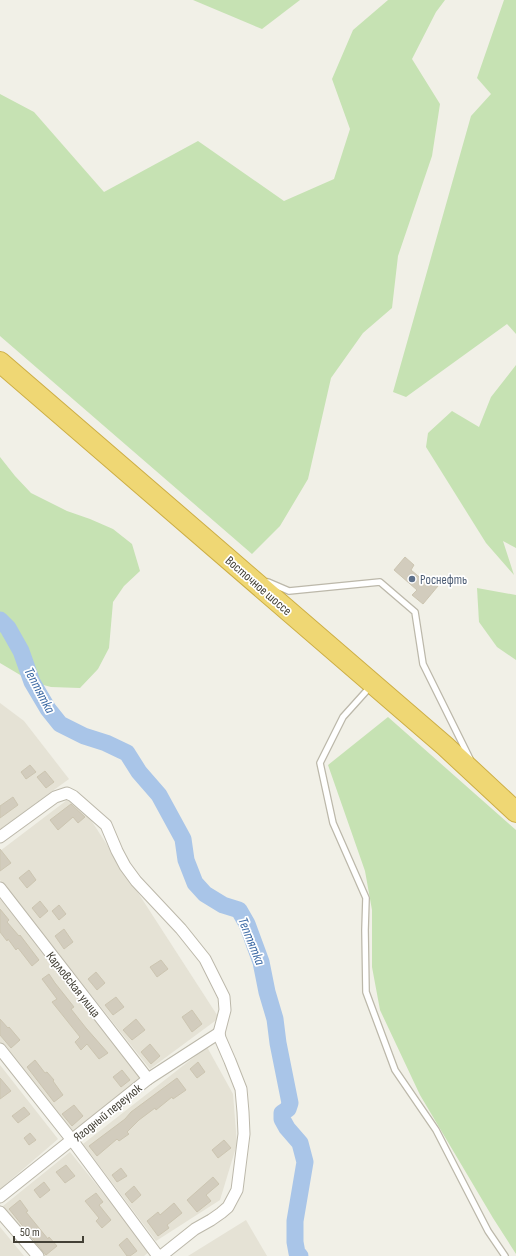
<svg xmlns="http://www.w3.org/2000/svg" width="516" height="1256" font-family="'Sofia Sans Condensed',sans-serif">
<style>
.residential{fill:#e5e2d5}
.green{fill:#c6e2b3}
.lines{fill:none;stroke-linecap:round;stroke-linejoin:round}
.river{stroke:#a9c5e8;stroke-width:17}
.building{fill:#d2ccbd;stroke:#ccc5b1}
.lane-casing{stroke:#bcb8aa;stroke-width:8}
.street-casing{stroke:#bcb8aa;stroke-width:13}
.highway-casing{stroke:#cdae45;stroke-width:22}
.lane{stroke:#fff;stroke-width:5.5}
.street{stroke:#fff;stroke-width:11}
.highway{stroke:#efd774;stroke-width:20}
.service-dot{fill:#5c6f8a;stroke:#fff;stroke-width:1.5}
.labels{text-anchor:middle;stroke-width:3.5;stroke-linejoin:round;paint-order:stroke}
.service-label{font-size:13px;fill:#4e5e75;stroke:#fff;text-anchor:start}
.street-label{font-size:13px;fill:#434036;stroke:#fff}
.water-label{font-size:14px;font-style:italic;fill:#3b69a4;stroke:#fff}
</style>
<rect width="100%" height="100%" fill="#f1f0e7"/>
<g class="residential">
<polygon points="0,703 24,721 69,779 0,829"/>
<polygon points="71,797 89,817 219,1018 150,1069 0,880 0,851"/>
<polygon points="0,896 141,1077 73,1134 0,1042"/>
<polygon points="207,1047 233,1094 237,1144 220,1200 156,1241 83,1144"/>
<polygon points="0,1065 58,1139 0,1189"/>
<polygon points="70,1152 150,1251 144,1256 43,1256 3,1206"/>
<polygon points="246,1220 267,1256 188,1256"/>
<polygon points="0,1227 24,1256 0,1256"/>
</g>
<g class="green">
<polygon points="193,0 300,0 262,29"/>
<polygon points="388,0 445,0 436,12 412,59 440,104 432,156 398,256 392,308 363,333 331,378 308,479 280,526 252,554 0,336 0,94 34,112 104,192 198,141 284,201 334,179 350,129 332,79 353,30"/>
<polygon points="504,0 516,0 516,334 507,324 406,397 393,392 471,116 491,94 477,78"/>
<polygon points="516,365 516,548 503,541 514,575 486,543 426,447 428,433 452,411 479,427 491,397"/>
<polygon points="0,457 15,476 31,493 67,511 90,519 113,529 132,544 140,571 124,586 113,602 109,648 98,669 80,688 51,687 32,682 0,663"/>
<polygon points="477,588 516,595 516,660 497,647 479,622"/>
<polygon points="388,717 516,830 516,1254 493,1218 420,1095 380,1010 372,967 372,910 365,871 328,765"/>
</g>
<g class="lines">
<polyline class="river" points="0,620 8,628 21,651 32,682 48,709 60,724 84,736 106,743 127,753 139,772 159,795 183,839 186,860 195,883 205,894 223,905 239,910 247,924 261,962 267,992 275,1019 278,1043 290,1103 288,1109 282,1113 282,1119 287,1128 300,1143 305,1162 295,1221 295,1242 297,1253 300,1256"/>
</g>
<g class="building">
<polygon points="405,557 414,565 411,570 424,581 427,577 438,586 423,604 412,595 417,590 394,570"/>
<polygon points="30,765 36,772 26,779 21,772"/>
<polygon points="45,771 54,782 46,788 37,777"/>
<polygon points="13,797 18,805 0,818 0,806"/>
<polygon points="71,804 85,817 78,823 73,817 58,830 50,820"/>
<polygon points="0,849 11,863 0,871"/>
<polygon points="29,870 36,880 27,888 19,878"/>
<polygon points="40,901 48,911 40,918 32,908"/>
<polygon points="59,905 66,914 59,920 52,911"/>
<polygon points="0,909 9,920 7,922 19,936 20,935 39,960 32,966 18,948 16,950 8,939 7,941 0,932"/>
<polygon points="64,929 73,942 64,949 55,936"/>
<polygon points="161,960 168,969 157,977 150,967"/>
<polygon points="96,972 105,983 97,990 88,979"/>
<polygon points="49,974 55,983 74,1007 71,1009 86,1028 108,1053 99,1059 87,1044 81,1050 75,1042 80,1037 52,1002 57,999 42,979"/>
<polygon points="116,997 124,1007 113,1015 105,1005"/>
<polygon points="192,1010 202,1024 192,1032 182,1017"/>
<polygon points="0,1019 8,1028 9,1027 20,1040 11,1048 0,1035"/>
<polygon points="136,1019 145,1030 132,1040 123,1030"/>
<polygon points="150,1044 160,1056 151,1064 141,1052"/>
<polygon points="35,1060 45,1073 47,1072 54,1080 53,1081 63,1095 54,1102 27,1067"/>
<polygon points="198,1062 205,1072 197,1078 190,1069"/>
<polygon points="122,1070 130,1080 121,1087 113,1077"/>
<polygon points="0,1078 11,1091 0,1099"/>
<polygon points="177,1078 186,1090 173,1099 172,1097 156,1110 155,1108 139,1120 127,1132 129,1134 119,1141 117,1139 97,1156 89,1146 125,1119 131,1112"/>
<polygon points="74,1105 83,1116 72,1126 62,1114"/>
<polygon points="24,1107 30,1114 18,1123 12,1116"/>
<polygon points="30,1133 36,1140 29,1145 24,1138"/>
<polygon points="224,1140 231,1148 218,1158 212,1150"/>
<polygon points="66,1165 75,1176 65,1183 56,1172"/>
<polygon points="121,1168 127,1176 117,1182 112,1175"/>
<polygon points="213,1177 219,1184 206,1195 211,1201 197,1212 187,1200"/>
<polygon points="44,1182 50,1190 40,1198 34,1190"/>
<polygon points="134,1186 141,1195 132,1203 125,1194"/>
<polygon points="96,1193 103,1202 99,1205 111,1220 102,1228 96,1221 99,1218 85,1201"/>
<polygon points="20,1200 28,1211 26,1212 48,1239 49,1237 57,1246 46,1255 9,1209"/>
<polygon points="174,1203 182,1213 167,1225 169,1228 158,1236 147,1221 158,1212 160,1215"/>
<polygon points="127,1238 137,1251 130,1256 127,1256 119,1245"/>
</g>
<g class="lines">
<g class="lane-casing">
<g id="lane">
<polyline points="268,582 289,591 380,582 415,612 423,664 470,759"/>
<polyline points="370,687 343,717 320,763 333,823 366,898 365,930 366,992 395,1070 436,1130 488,1231 505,1256"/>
</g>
</g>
<g class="street-casing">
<g id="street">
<polyline points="0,837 55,797 67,793 73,796 106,825 117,851 125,866 136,881 181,929 205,959 224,997 225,1010 219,1033 220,1038 230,1061 241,1089 243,1112 244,1134 237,1190 228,1207 221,1213 211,1220 195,1229 161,1256"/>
<polyline points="0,888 148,1079"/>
<polyline points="0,1049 72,1140 158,1256"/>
<polyline points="0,1197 148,1079 219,1033"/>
<polyline points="0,1212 38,1256"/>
</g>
</g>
<g class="highway-casing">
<polyline id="highway" points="0,362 445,746 516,812"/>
</g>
<use href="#lane" class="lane"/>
<use href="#street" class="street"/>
<use href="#highway" class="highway"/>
</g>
<circle class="service-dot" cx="412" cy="579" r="4"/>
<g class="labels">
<g class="service-label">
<text x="420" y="584">Роснефть</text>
</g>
<g class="street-label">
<text transform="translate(259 585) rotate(41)" y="5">Восточное шоссе</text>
<text transform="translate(74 984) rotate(52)" y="5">Карловская улица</text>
<text transform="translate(107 1112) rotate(-39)" y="5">Ягодный переулок</text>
</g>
<g class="water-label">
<text transform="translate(40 690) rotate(62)" y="5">Тептятка</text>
<text transform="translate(252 941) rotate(68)" y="5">Тептятка</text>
</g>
</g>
<path d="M14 1236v6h69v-6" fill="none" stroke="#434036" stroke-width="2"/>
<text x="20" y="1236" font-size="12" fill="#434036" stroke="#ffffff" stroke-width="3" paint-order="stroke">50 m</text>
</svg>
